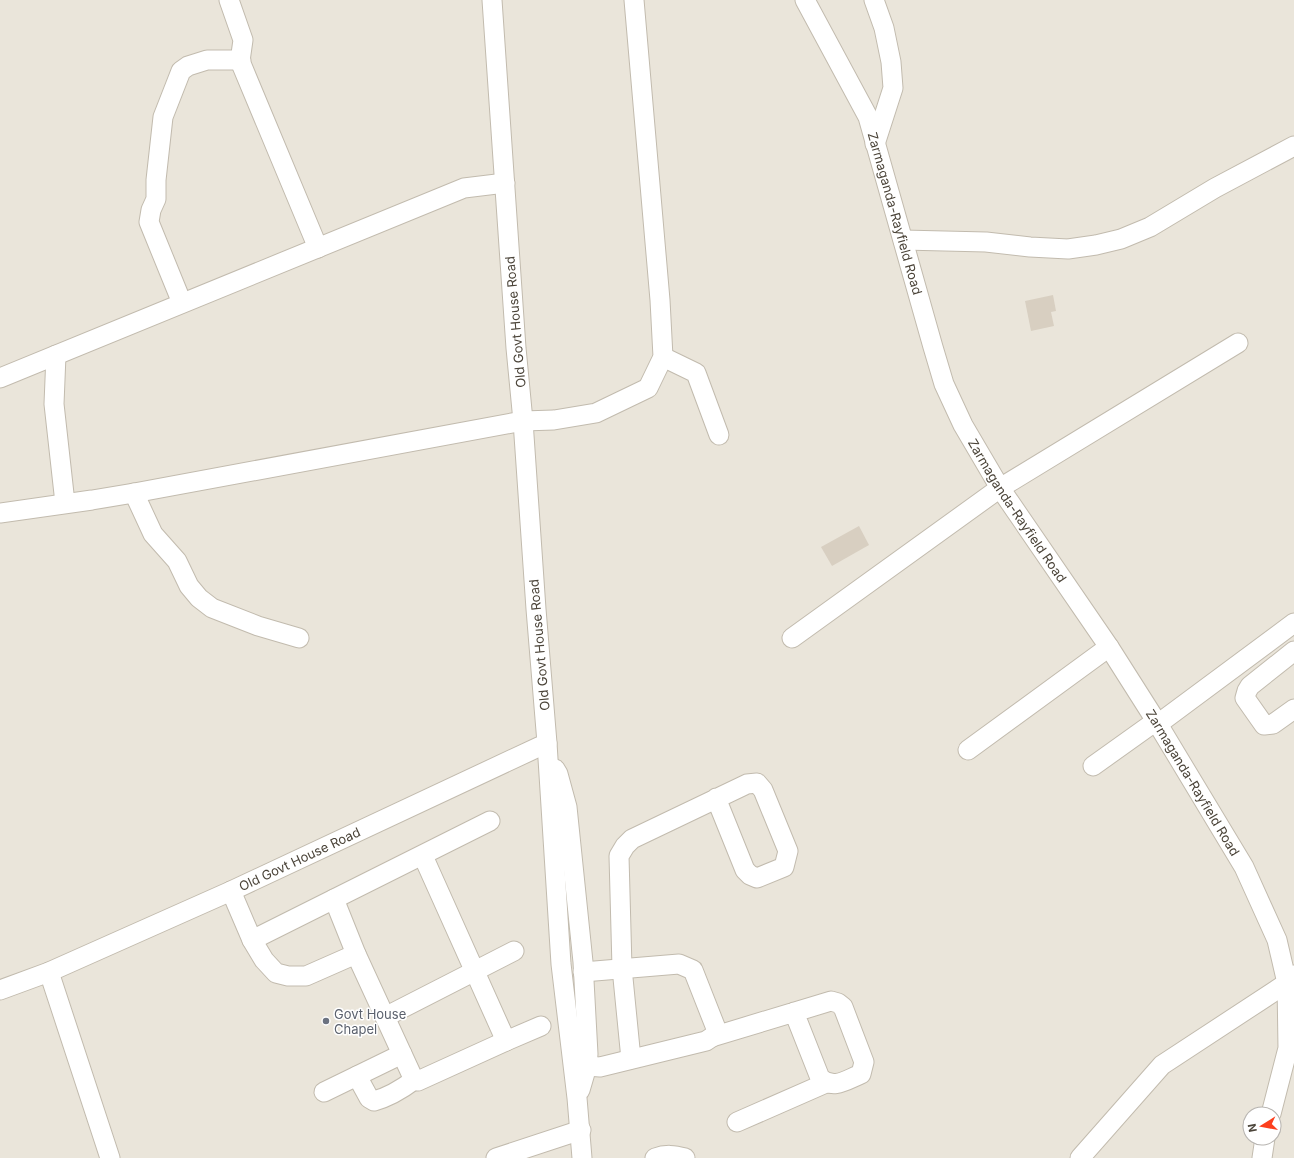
<svg xmlns="http://www.w3.org/2000/svg" width="1294" height="1158" font-family="Inter,sans-serif">
<style>
.residential{fill:#eae5da;fill-rule:evenodd}
.building{fill:#d8cfc1}
.lines{fill:none;stroke-linecap:round;stroke-linejoin:round}
.minor-casing{stroke:#c2bbae;stroke-width:21}
.minor{stroke:#fff;stroke-width:19}
.worship-dot{fill:#6b7280;stroke:#fff;stroke-width:1.5}
.labels{text-anchor:middle;stroke-width:3;stroke-linejoin:round;paint-order:stroke}
.street-label{font-size:13px;fill:#4b4439;stroke:#fff}
.worship-label{font-size:13px;fill:#5b616d;stroke:#fff;text-anchor:start}
</style>
<rect width="100%" height="100%" fill="#f6f3ec"/>
<path class="residential" d="M0,0H1294V1158H0ZM1250,1114H1274V1138H1250Z"/>
<g class="building">
<polygon points="1053,295 1056,311 1051,312 1054,326 1031,331 1025,301"/>
<polygon points="859,526 869,545 832,566 821,547"/>
</g>
<g class="lines">
<g class="minor-casing">
<g id="minor">
<polyline points="229,0 243,40 240,61 318,248"/>
<path id="s1" d="M805,0L868,117L933,347L944,384L963,425L1000,488L1109,647L1156,721L1244,867L1277,940L1287,983L1294,990"/>
<polyline points="874,0 884,28 891,62 893,88 875,144"/>
<polyline points="903,240 986,242 1030,247 1068,249 1096,245 1121,239 1150,227 1215,188 1294,146"/>
<polyline points="182,303 149,222 151,210 156,199 156,180 163,117 181,71 188,66 207,60 241,60"/>
<polyline points="56,355 54,404 65,503"/>
<polyline points="663,357 696,373 719,435"/>
<polyline points="0,378 464,188 505,183"/>
<polyline points="134,493 153,534 177,561 189,586 199,598 212,608 258,626 299,638"/>
<polyline points="0,513 92,500 134,493 523,421 554,420 596,413 648,388 663,357 660,300 634,0"/>
<polyline points="792,638 1000,488 1238,343"/>
<polyline points="1294,651 1250,686 1247,691 1245,698 1264,725 1273,724 1294,709"/>
<polyline points="1158,724 1294,623"/>
<polyline points="547,743 561,964 577,1098 582,1158"/>
<polyline points="968,750 1109,647"/>
<polyline points="1093,766 1156,721"/>
<polyline points="555,769 558,774 567,807 583,962 588,1054 587,1066 580,1090"/>
<polyline points="423,856 506,1041"/>
<polyline points="231,891 252,940 264,960 276,973 288,976 306,976 356,954"/>
<polyline points="334,899 356,954 414,1080 418,1081 506,1041 541,1026"/>
<polyline points="252,940 490,821"/>
<polyline points="49,972 110,1158"/>
<polyline points="583,972 679,964 693,970 717,1031 712,1037 706,1041 600,1067 587,1066"/>
<path id="s2" d="M0,990L49,972L231,891L547,743L536,609L523,421L516,348L492,0"/>
<polyline points="385,1017 514,951"/>
<path d="M712,1037L831,1001L838,1003L843,1007L864,1062L861,1074C846,1080 834,1090 820,1078L794,1012"/>
<polyline points="631,1059 622,968 619,856 625,846 632,839 747,784 757,783 763,790 788,851 784,867 757,878 750,875 745,870 716,798"/>
<path d="M357,1076L369,1098L374,1101C389,1097 402,1089 414,1080"/>
<polyline points="324,1092 402,1054"/>
<polyline points="1271,1114 1288,1048 1287,983"/>
<polyline points="737,1122 826,1083"/>
<polyline points="496,1158 581,1130"/>
<path d="M655,1158C666,1154 674,1155 685,1158"/>
<polyline points="1080,1158 1162,1065 1287,983 1294,975"/>
<polyline points="1262,1158 1265,1138"/>
</g>
</g>
<use href="#minor" class="minor"/>
</g>
<circle class="worship-dot" cx="326" cy="1021" r="4"/>
<g class="labels">
<g class="street-label">
<text dy="5" stroke="none"><textPath href="#s1" startOffset="233">Zarmaganda-Rayfield Road</textPath></text>
<text transform="translate(515 322) rotate(-95)" y="5">Old Govt House Road</text>
<text dy="5" stroke="none"><textPath href="#s1" startOffset="557">Zarmaganda-Rayfield Road</textPath></text>
<text transform="translate(539 645) rotate(-95)" y="5">Old Govt House Road</text>
<text dy="5" stroke="none"><textPath href="#s1" startOffset="881">Zarmaganda-Rayfield Road</textPath></text>
<text dy="5" stroke="none"><textPath href="#s2" startOffset="327">Old Govt House Road</textPath></text>
</g>
<g class="worship-label">
<text x="334" y="1019">Govt House<tspan x="334" dy="15">Chapel</tspan></text>
</g>
</g>
<g transform="translate(1262 1126) rotate(259)"><circle r="19" fill="#ffffff" stroke="#b7b4b0"/>
<path d="M0-3L7 15L0 10L-7 15Z" fill="#fc3f1d"/>
<text y="-6" font-size="11" font-weight="bold" text-anchor="middle" fill="#4b4439">N</text>
</g>
</svg>
